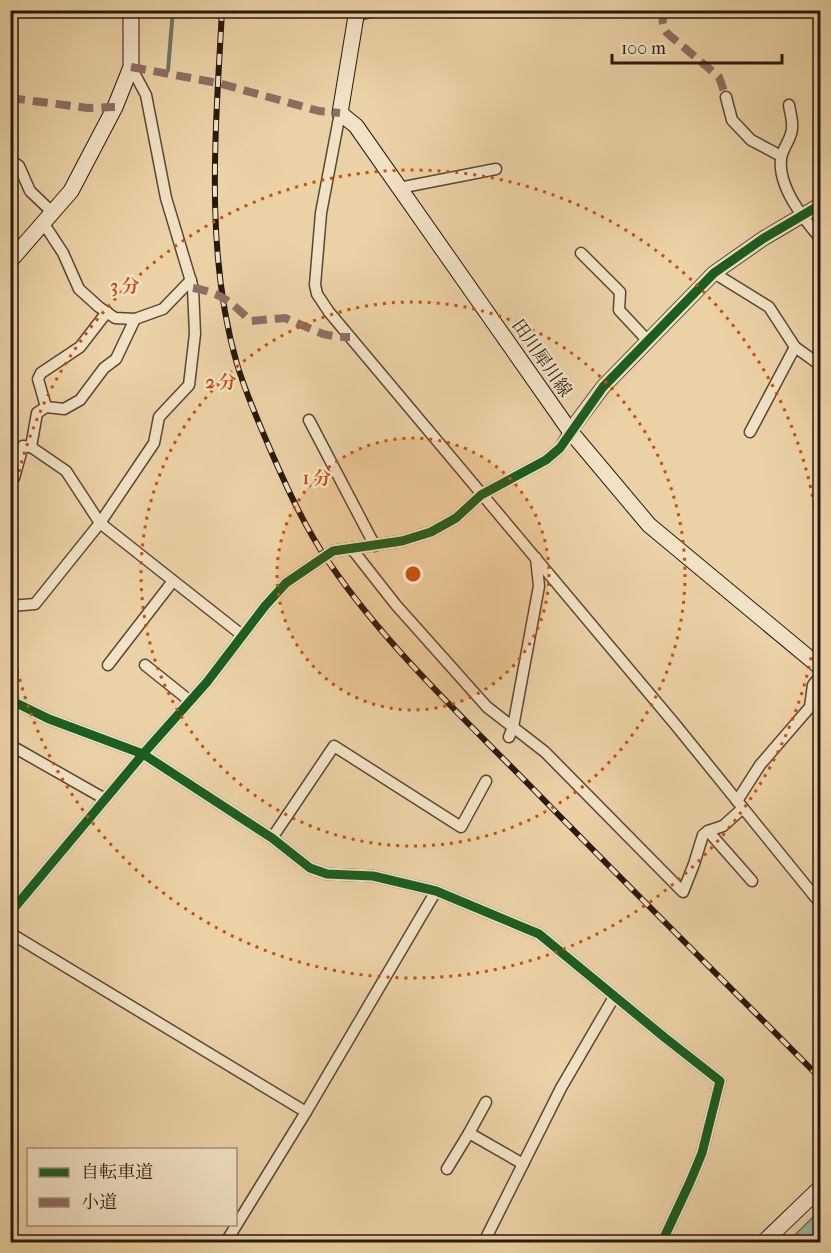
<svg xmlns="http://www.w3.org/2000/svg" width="831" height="1253" font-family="'IM FELL French Canon','Noto Serif JP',serif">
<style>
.water{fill:#98b8a6;stroke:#6b786a;stroke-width:1.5}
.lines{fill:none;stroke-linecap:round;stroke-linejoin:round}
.stream{stroke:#6b786a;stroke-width:4}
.minor-casing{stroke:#594735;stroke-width:13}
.tertiary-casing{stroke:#594735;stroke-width:16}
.secondary-casing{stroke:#28190f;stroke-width:17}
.minor{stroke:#f2e2c5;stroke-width:10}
.tertiary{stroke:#f2e2c5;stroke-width:14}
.secondary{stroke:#f2e2c5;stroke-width:15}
.rail-casing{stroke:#28190f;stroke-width:6}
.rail{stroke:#f2e2c5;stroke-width:4;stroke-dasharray:11;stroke-linecap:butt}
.quiet{stroke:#8d6e63;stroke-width:8;stroke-dasharray:15 8;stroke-linecap:butt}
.cycleway-casing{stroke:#f2e2c5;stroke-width:13}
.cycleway{stroke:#1b5e20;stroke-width:9}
.ring{fill:none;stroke:#cb4f0c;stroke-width:3;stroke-dasharray:3 6}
.labels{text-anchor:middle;stroke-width:4.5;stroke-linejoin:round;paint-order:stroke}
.street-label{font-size:18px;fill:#28190f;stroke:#f2e2c5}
.centre{fill:#cb4f0c;stroke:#f2e2c5;stroke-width:3}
.ring-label{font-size:18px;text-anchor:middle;font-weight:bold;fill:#cb4f0c;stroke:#f2e2c5;stroke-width:4.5;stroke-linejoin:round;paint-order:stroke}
</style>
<rect width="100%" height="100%" fill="#ebd2a6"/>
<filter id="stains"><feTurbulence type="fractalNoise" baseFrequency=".00333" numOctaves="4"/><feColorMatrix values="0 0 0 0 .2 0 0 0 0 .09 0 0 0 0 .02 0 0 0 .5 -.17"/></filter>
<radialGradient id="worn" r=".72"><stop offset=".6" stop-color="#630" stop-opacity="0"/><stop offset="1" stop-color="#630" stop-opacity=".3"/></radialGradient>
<polygon class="water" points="820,1209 820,1242 788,1242 820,1210"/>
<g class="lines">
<polyline class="stream" points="168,70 173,10"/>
<g class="minor-casing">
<g id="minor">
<polyline points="356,16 375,10"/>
<polyline points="131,67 146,95 166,198 193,288 195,334 189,385 159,417 154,443 100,523 242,635"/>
<polyline points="726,97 732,120 751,140 781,156"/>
<path d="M789,105C790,112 793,121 792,128C792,139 782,148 781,159C778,187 803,218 820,238"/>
<polyline points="340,113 321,213 315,285 317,294 329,312 674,723 820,903"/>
<polyline points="10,160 19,166 30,191 53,213"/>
<polyline points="399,188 496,169"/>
<polyline points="44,224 63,253 79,289 99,307 115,318 135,319 163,309 191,280"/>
<polyline points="581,253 620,292 619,310 648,341"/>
<polyline points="714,273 769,307 795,347 820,365"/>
<polyline points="46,407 38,379 41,373 80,347 107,312"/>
<polyline points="309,420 375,546"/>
<polyline points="750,432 795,347"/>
<polyline points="14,478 23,446 31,447"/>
<polyline points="352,549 396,605 487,707 545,752 683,892 694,864 703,835 708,831 723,826 743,808"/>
<polyline points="10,606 35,604 100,523 66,471 31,447 37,413 46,407 64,409 80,400 104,368 116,359 135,319"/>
<polyline points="108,665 173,581"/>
<polyline points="145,665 190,701"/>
<polyline points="10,700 49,719 143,754 272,838 310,868 327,874 373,876 436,891 539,934 664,1037 720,1081 702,1153 690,1182 662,1242"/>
<polyline points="509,737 513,727 539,586 536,558"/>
<polyline points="10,745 105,799"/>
<polyline points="737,801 760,765 810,707 813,685 820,676"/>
<polyline points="708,831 752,881"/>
<polyline points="272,838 334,746 461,827 486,781"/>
<polyline points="10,913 143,754 207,682 265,606 286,583 333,551 402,541 431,532 456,518 481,495 546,460 560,448 570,431"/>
<polyline points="10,933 306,1112 436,891"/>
<polyline points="469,1133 486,1102"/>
<polyline points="447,1169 469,1133 523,1164"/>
<polyline points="226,1242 306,1112"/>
<polyline points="484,1242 561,1088 614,997"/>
</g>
</g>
<g class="tertiary-casing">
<polyline id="tertiary" points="570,431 603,387 714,273 764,238 820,205"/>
</g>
<g class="secondary-casing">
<g id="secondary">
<polyline points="354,10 356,16 340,113 356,126 570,431 649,525 820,667"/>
<polyline points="10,261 71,191 115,107 131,67 131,10"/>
<polyline points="764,1242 820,1188"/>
</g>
</g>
<use href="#minor" class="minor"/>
<use href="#tertiary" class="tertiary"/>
<use href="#secondary" class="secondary"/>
<g class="rail-casing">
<path id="rail" d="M222,10C216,128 204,250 237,364C246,394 258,421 270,449C287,488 305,528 330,564C389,650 469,723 542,798C634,892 728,985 820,1078"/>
</g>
<use href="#rail" class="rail"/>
<g class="quiet">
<path d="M667,10C661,20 661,24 667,33L719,77L726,97"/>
<polyline points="131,67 218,83 319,111 340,113"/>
<polyline points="10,98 88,108 115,107"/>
<path d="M193,288C223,293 230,302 251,321L285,318L323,334L338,337H350"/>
</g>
<g class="cycleway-casing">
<g id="cycleway">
<polyline points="10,700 49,719 143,754 272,838 310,868 327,874 373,876 436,891 539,934 664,1037 720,1081 702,1153 690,1182 662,1242"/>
<polyline points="10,913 143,754 207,682 265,606 286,583 333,551 402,541 431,532 456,518 481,495 546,460 560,448 603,387 714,273 764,238 820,205"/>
</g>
</g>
<use href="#cycleway" class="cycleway"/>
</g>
<circle cx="413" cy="574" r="136" fill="#cb4f0c" fill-opacity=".12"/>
<g class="ring">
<circle cx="413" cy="574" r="136"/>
<circle cx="413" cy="574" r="272"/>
<path d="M820 595A408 408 0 0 1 11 641M11 507A408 408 0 0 1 820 553"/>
</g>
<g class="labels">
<g class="street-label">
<text transform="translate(542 358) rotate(55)" y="6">田川犀川線</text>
</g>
</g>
<circle cx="413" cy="574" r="9" class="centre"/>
<g class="ring-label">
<text x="125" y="292">3 分</text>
<text x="221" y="388">2 分</text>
<text x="317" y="484">1 分</text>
</g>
<rect width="831" height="1253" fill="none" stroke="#ebd2a6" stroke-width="36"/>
<rect x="12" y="12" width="807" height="1229" fill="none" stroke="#28190f" stroke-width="3"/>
<rect x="18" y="18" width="795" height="1217" fill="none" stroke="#28190f" stroke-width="1.5"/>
<rect x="27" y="1148" width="210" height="78" fill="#f2e2c5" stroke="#a1927c" stroke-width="1.5"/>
<rect x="39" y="1168" width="30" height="9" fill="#1b5e20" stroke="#a1927c" stroke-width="1.5"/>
<text x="81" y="1178" font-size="18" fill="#28190f">自転車道</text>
<rect x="39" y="1198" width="30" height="9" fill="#8d6e63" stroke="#a1927c" stroke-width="1.5"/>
<text x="81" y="1208" font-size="18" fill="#28190f">小道</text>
<path d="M612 54v9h170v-9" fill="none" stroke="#28190f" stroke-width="3"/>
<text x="621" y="54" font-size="18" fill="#28190f" stroke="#f2e2c5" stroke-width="4.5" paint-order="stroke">100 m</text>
<rect width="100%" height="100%" filter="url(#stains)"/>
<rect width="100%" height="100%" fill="url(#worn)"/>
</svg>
